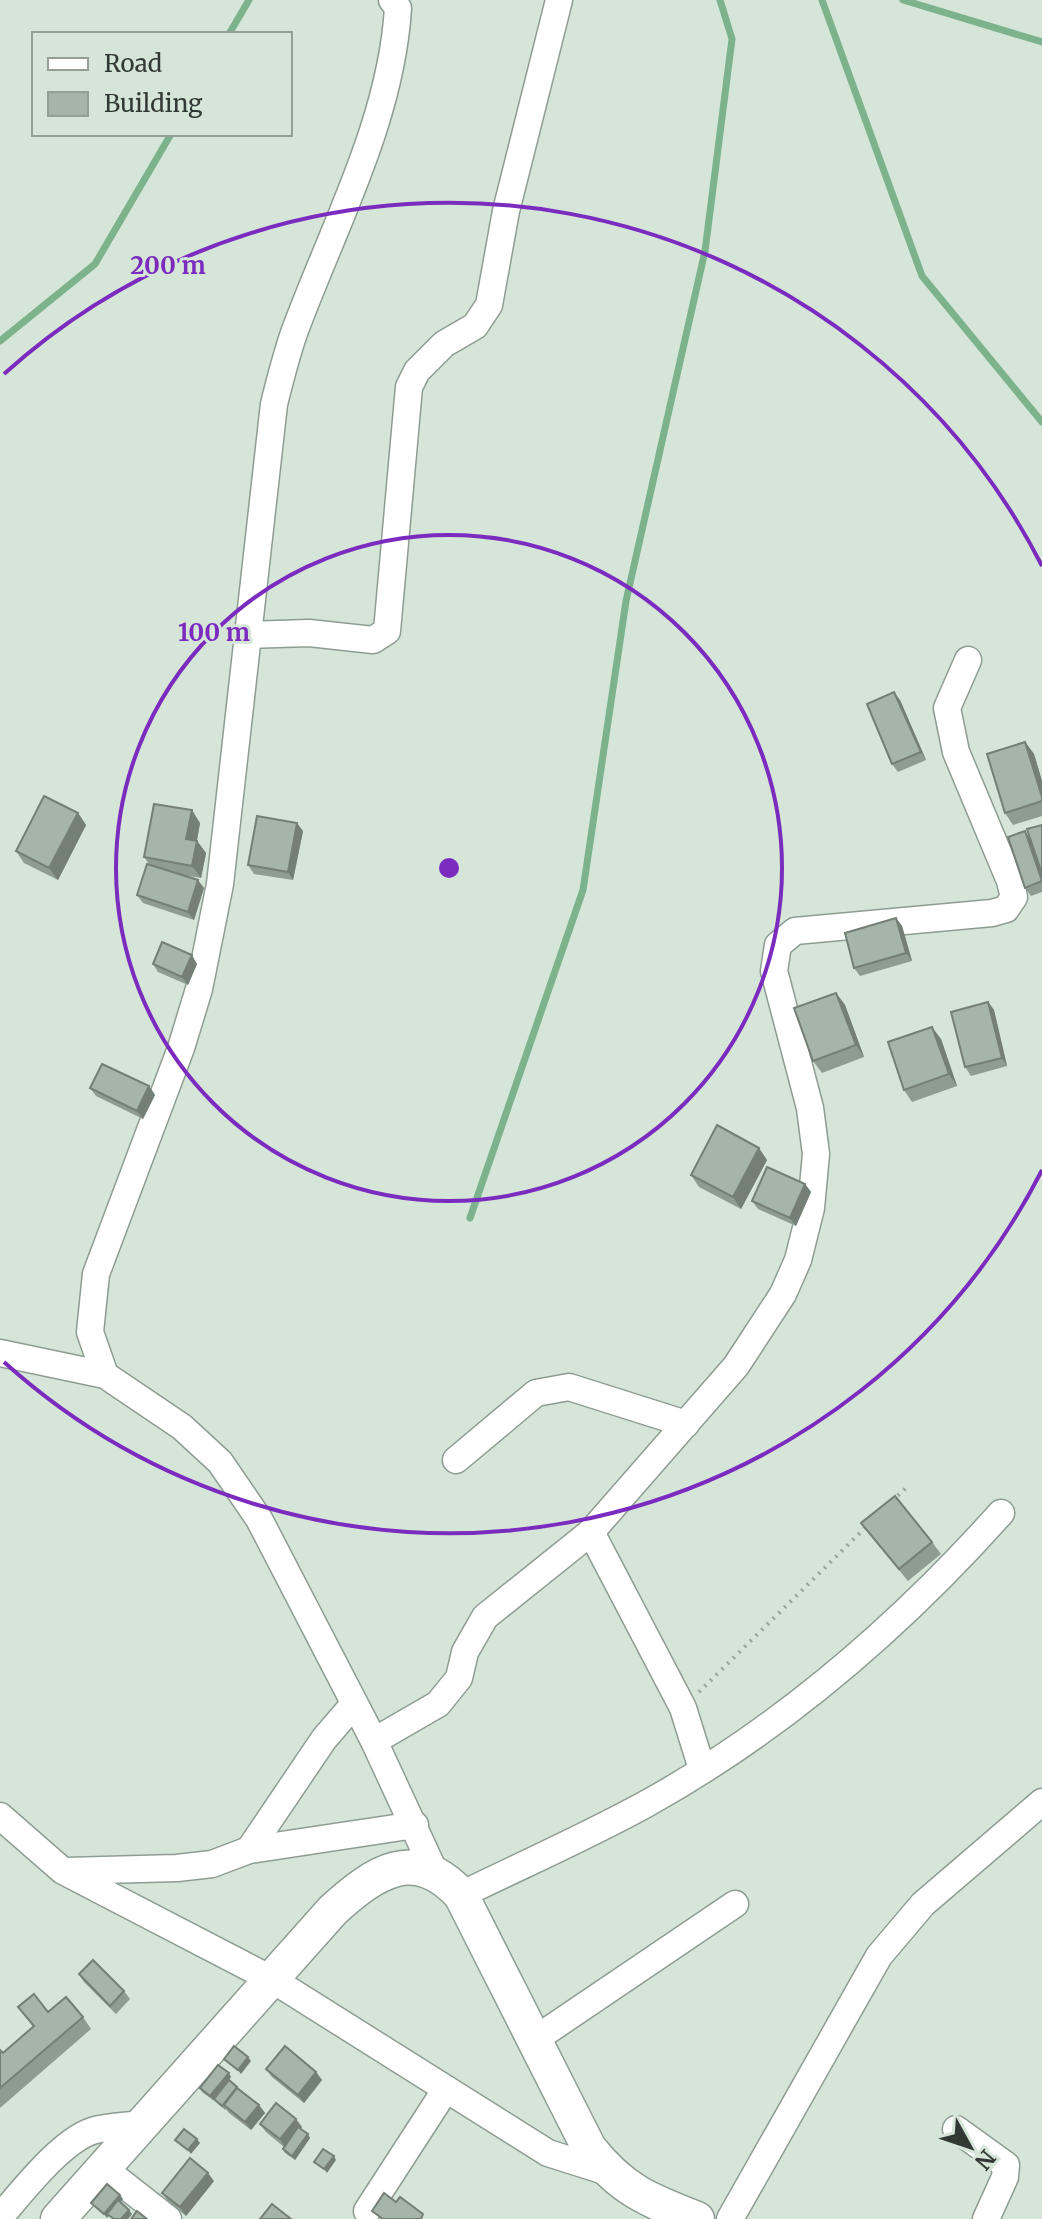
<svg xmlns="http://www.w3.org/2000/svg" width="1042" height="2219" font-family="Merriweather,serif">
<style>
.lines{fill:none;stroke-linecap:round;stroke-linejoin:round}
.stream{stroke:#7db38c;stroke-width:7}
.minor-casing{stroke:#8e9d92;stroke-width:29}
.tertiary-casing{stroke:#8e9d92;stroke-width:37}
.path{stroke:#97a49a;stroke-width:4;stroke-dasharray:2 6;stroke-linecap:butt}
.minor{stroke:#fff;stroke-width:26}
.tertiary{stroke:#fff;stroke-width:34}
.wall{fill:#8e9c91}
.shaded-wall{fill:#747f76}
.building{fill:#a5b5a9;stroke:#747f76;stroke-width:2}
.ring{fill:none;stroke:#7b2cbf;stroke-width:4}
.centre{fill:#7b2cbf;stroke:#d5e5d8;stroke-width:4}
.ring-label{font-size:24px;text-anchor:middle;font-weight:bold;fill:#7b2cbf;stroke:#d5e5d8;stroke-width:6;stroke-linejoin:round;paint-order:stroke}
</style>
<rect width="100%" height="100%" fill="#d5e5d8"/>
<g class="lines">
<g class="stream">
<polyline points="822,0 922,276 1042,422"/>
<polyline points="903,0 1042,42"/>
<polyline points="229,34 249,0"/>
<polyline points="0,341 95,264 171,134"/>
<polyline points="470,1218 583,890 626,601 705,251 732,39 720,0"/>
</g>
<g class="minor-casing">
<g id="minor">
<path d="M392,0L398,8C391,122 333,227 294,333C286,356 280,380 274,404L220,884L199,989L181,1048L96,1274L90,1332L105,1375L182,1427L220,1462L259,1519L374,1741L436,1875"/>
<polyline points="250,635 309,633 373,640 387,631 409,387 417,371 444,344 475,326 489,305 506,211 559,0"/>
<polyline points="0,1353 105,1375"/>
<polyline points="456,1460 536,1393 569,1387 686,1424"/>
<polyline points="591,1532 683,1708 702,1769"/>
<polyline points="374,1741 438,1704 459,1678 465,1652 485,1617 591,1532 736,1366 783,1294 798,1260 811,1208 816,1154 810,1108 774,971 778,945 795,931 992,913 1006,909 1014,897 1010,881 956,752 947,708 968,660"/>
<polyline points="0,1816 63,1871 273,1980 548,2153 608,2172"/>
<polyline points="249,1850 324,1739 354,1704"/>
<polyline points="67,1871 177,1868 212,1864 249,1850 415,1825"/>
<path d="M461,1895C522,1865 586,1837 646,1804C781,1729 899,1627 1001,1513"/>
<polyline points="534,2040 735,1904"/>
<polyline points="956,2129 1006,2165 1005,2177 986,2219"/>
<polyline points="103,2168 168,2219"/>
<polyline points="367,2211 446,2089"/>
<path d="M0,2217C22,2192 60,2142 92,2131C107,2126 127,2126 142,2124"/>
<polyline points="730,2219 879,1956 923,1904 1042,1802"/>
</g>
</g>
<g class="tertiary-casing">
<path id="tertiary" d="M58,2219L333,1910C374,1873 414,1844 461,1895L589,2148C622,2190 648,2200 697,2219"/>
</g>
<g class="path">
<polyline points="892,1501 906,1488"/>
<polyline points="699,1692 869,1524"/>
</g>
<use href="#minor" class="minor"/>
<use href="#tertiary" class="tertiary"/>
</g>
<g class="wall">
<polygon points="900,700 926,760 898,772 892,764"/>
<polygon points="1025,742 1034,754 1042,781 1042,816 1013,825 1005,813"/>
<polygon points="78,813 86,825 58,880 24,863 16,851"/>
<polygon points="200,823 197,841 206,853 201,878 182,875 204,888 194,920 143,903 137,895 149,864 144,857"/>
<polygon points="1042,825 1042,892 1031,896 1025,888 1030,839"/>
<polygon points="303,831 293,880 254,874 248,865"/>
<polygon points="896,918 902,926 912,961 860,976 854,968"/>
<polygon points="153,964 197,964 188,985 158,972"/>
<polygon points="836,993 845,1005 864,1057 822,1073 813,1061"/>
<polygon points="988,1002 994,1010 1007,1066 971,1076 965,1067"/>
<polygon points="941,1039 957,1086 912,1102 904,1090"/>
<polygon points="149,1086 155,1095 143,1119 96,1096 90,1088"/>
<polygon points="767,1160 741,1209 699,1187 691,1175"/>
<polygon points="805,1184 811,1192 796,1226 758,1209 752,1201"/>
<polygon points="861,1523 932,1542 941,1554 908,1581"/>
<polygon points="79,1974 124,1991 130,1999 116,2014 84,1982"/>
<polygon points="18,2007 83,2017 91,2029 0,2108 0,2050 3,2053 33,2026"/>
<polygon points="266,2069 316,2072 322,2080 304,2103 272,2077"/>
<polygon points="231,2077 229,2080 259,2105 265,2113 251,2130 229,2113 226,2109 225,2110 214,2099 213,2100 202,2092 200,2088"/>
<polygon points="260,2124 302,2127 300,2129 310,2138 295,2160 285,2153 283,2149 284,2147 266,2132"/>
<polygon points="214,2181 186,2216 168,2201 162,2193"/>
</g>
<g class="shaded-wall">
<polygon points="894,692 900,700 926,760 921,752"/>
<polygon points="1025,742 1034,754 1042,781 1042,797"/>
<polygon points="192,810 200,823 195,851 186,839"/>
<polygon points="78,813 86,825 58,880 49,868"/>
<polygon points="297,823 303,831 293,880 288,872"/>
<polygon points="1025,831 1031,840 1042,872 1042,881"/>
<polygon points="197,841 206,853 201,878 192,866"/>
<polygon points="198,880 204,888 194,920 188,912"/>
<polygon points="896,918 902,926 912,961 906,953"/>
<polygon points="192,955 197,964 188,985 182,977"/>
<polygon points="836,993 845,1005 864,1057 856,1045"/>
<polygon points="988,1002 994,1010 1007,1066 1002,1058"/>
<polygon points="932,1027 941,1039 957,1086 949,1074"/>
<polygon points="149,1086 155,1095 143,1119 137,1111"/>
<polygon points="759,1148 767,1160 741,1209 733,1197"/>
<polygon points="805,1184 811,1192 796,1226 790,1218"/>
<polygon points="248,2057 251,2061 241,2074 238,2070"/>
<polygon points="316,2072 322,2080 304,2103 298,2095"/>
<polygon points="229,2073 231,2077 213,2100 210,2096"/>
<polygon points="259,2105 265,2113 251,2130 245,2122"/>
<polygon points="296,2119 302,2127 285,2148 280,2139"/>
<polygon points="308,2134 310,2138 295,2160 292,2156"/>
<polygon points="197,2139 200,2143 191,2154 188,2150"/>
<polygon points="334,2156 336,2160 327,2173 324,2169"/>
<polygon points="208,2173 214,2181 186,2216 180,2207"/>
<polygon points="120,2195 123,2199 107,2218 104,2214"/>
<polygon points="129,2210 132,2214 128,2219 121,2219"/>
</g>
<g class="building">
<polygon points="894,692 921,752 892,764 867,704"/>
<polygon points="1025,742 1042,797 1042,801 1005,813 987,754"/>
<polygon points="44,796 78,813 49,868 16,851"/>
<polygon points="154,804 192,810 186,839 197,841 192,866 144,857"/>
<polygon points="257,816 297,823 288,872 248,865"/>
<polygon points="1042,825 1042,874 1027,829"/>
<polygon points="1025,831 1042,881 1025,888 1008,837"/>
<polygon points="147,864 198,880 188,912 137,895"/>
<polygon points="896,918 906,953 854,968 845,933"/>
<polygon points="162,942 192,955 182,977 153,964"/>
<polygon points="836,993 856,1045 813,1061 794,1008"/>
<polygon points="988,1002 1002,1058 965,1067 951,1012"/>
<polygon points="932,1027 949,1074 904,1090 888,1042"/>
<polygon points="102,1064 149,1086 137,1111 90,1088"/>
<polygon points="717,1125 759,1148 733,1197 691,1175"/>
<polygon points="767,1167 805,1184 790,1218 752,1201"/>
<polygon points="895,1496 932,1542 899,1569 861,1523"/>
<polygon points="93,1960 124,1991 110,2006 79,1974"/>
<polygon points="34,1994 48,2012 66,1997 83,2017 0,2088 0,2050 3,2053 34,2026 18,2007"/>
<polygon points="234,2046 248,2057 238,2070 224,2059"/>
<polygon points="285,2046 316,2072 298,2095 266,2069"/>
<polygon points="218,2065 229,2073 210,2096 200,2088"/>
<polygon points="229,2080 237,2087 222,2106 214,2099"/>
<polygon points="237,2088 259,2105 245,2122 224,2105"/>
<polygon points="276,2103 296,2119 280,2139 260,2124"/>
<polygon points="298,2127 308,2134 292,2156 283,2149"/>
<polygon points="184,2129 197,2139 188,2150 175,2140"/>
<polygon points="323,2149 334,2156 324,2169 314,2162"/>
<polygon points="190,2158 208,2173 180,2207 162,2193"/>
<polygon points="107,2184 120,2195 104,2214 91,2203"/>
<polygon points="384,2193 396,2202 400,2197 423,2214 421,2219 383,2219 372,2211"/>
<polygon points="118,2200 129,2210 121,2219 114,2219 107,2214"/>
<polygon points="272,2204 291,2219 260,2219"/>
<polygon points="137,2211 147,2219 131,2219"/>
</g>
<g class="ring">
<circle cx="449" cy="868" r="333"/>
<path d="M1042 1170A665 665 0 0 1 4 1362M4 374A665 665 0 0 1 1042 566"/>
</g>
<circle cx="449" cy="868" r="12" class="centre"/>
<g class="ring-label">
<text x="168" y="274">200 m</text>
<text x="214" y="641">100 m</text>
</g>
<rect x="32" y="32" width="260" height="104" fill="#d5e5d8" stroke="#94a096" stroke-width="2"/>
<rect x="48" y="58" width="40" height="12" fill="#ffffff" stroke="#94a096" stroke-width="2"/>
<text x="104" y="72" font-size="24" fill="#323934">Road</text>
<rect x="48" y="92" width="40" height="24" fill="#a5b5a9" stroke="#94a096" stroke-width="2"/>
<text x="104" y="112" font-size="24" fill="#323934">Building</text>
<g transform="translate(970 2147) rotate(130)" stroke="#d5e5d8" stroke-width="6" paint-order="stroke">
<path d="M0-6L14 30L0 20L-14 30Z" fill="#323934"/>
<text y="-12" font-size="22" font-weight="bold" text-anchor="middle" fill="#323934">N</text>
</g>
</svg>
